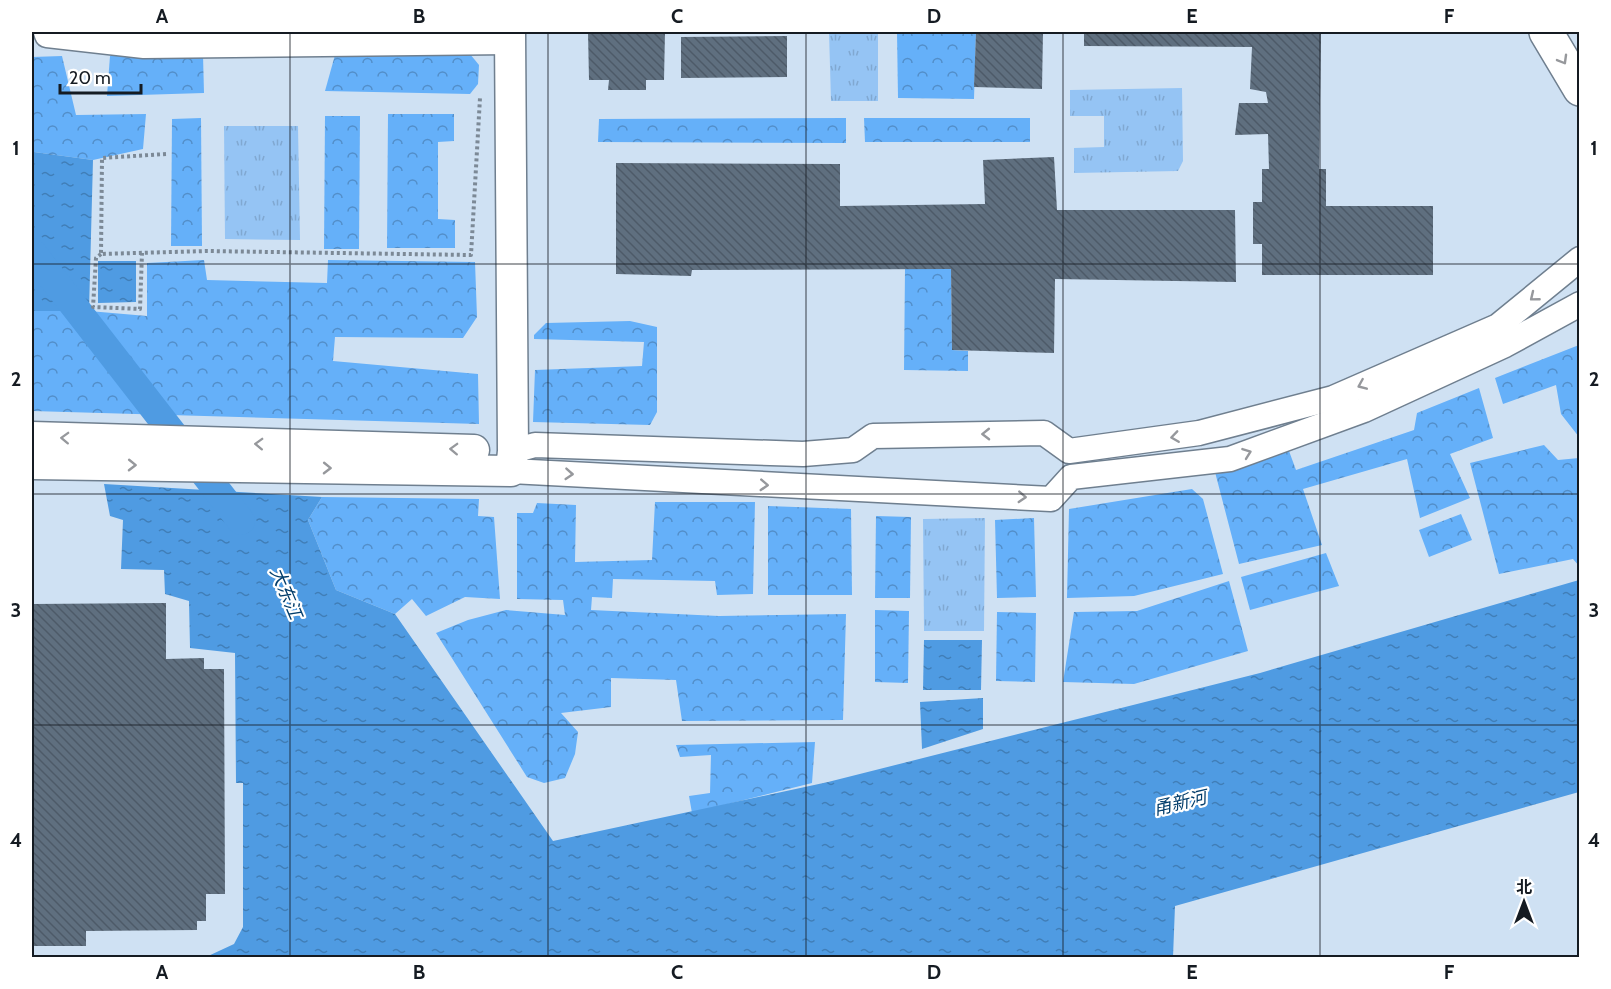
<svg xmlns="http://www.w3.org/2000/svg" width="1611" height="989" font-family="Cabin,'Noto Sans SC',sans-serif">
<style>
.grass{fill:url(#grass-tufts)}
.forest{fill:url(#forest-crowns)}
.water{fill:url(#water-ripples)}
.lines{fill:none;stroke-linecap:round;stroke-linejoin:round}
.canal{stroke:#4f9be2;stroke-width:28}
.building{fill:url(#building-back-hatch)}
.minor-casing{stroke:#6f7f8f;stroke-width:27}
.tertiary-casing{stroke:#6f7f8f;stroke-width:33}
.secondary-casing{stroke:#6f7f8f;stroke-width:36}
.path{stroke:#7c8996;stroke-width:4;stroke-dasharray:3 3;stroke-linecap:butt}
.minor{stroke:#fff;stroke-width:24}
.tertiary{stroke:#fff;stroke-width:30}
.secondary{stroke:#fff;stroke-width:33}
.oneway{stroke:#96989c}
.grid{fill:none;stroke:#151b22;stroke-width:1.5;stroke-opacity:0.55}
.labels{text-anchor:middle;stroke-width:4.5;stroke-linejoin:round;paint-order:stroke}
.water-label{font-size:18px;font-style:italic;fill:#023d6b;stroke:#fff}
.neatline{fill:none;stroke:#151b22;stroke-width:2}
.grid-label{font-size:20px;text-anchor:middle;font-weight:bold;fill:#151b22}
</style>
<defs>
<pattern id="grass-tufts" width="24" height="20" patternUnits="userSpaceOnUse" patternTransform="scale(1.5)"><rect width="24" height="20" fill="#95c4f4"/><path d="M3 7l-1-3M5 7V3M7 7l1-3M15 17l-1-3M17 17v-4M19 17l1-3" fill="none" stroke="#80a8d1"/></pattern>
<pattern id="forest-crowns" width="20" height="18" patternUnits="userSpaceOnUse" patternTransform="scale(1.5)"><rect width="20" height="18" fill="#65b0f9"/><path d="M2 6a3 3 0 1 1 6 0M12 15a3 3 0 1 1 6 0" fill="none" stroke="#528ec9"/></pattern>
<pattern id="water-ripples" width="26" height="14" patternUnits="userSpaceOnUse" patternTransform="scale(1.5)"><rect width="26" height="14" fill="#4f9be2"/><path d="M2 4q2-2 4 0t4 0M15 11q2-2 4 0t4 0" fill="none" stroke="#407eb7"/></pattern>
<pattern id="building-back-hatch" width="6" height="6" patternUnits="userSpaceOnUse" patternTransform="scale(1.5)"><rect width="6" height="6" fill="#5f6f7f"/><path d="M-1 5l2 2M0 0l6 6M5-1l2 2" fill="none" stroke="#4d5a68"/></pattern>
</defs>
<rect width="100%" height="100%" fill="#cfe1f3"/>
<g class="grass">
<polygon points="829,32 878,32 878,101 831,101"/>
<polygon points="1182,88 1183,161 1178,171 1074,173 1074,148 1104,147 1104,116 1070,116 1070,90"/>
<polygon points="224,126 298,126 300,240 225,239"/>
<polygon points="985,518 984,631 924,631 923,519"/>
</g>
<g class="forest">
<polygon points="897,32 976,32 974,99 898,98"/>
<polygon points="470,54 479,65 478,84 470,94 325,91 335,55"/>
<polygon points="203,55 204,93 107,96 110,56"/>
<polygon points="62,56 76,115 146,114 143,149 93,160 34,152 32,147 32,57"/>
<polygon points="388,114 454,114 454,141 438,142 438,219 455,220 455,248 387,248"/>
<polygon points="325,116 360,116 359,249 324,249"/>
<polygon points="201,118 202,246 171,246 172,119"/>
<polygon points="846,118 846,143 598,142 599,119"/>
<polygon points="864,118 1030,118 1030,142 865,142"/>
<polygon points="204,260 207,280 327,283 328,260 475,262 477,317 463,338 335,337 333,361 478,374 479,424 32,411 32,311 89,311 147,316 147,263"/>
<polygon points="905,269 951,269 952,350 968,351 968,371 904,370"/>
<polygon points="630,321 657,327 657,412 650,425 533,422 535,370 642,366 644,342 534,339 534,335 546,323"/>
<polygon points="1579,345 1579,566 1573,559 1499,574 1470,463 1544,445 1558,460 1579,458 1579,437 1561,414 1556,385 1503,404 1495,378"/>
<polygon points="1479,388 1493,438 1450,454 1470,498 1420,518 1407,459 1303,489 1322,545 1239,564 1215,472 1289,451 1296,470 1414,430 1417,413"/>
<polygon points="1192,489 1203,499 1223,574 1134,596 1067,598 1069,509"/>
<polygon points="322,497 479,499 478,516 494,517 500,599 465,597 426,616 412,599 395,614 336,590 308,520"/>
<polygon points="655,502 755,502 753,594 717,595 715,581 613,579 612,598 592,597 591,610 719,616 846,614 843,720 682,721 676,680 611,678 611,707 561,713 578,732 575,754 565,778 544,783 527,777 436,633 468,620 506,610 565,615 563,600 517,599 517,513 533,513 537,503 576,505 575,562 652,560"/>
<polygon points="768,506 851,509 852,595 768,595"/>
<polygon points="1461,514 1472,540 1429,557 1419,530"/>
<polygon points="876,516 911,517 910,598 875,598"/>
<polygon points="1034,518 1036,597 997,598 995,520"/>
<polygon points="1326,553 1339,586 1250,610 1241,577"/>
<polygon points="1229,581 1248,651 1134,684 1063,682 1074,612 1137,611"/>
<polygon points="875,610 909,611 908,683 875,682"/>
<polygon points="997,612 1036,613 1035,682 996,681"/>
<polygon points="815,742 812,783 692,813 689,796 710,793 711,755 680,757 676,745"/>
</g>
<g class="water">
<polygon points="32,148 34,152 93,160 89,311 32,311"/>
<polygon points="98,261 136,261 136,302 98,303"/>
<polygon points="104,484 322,497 308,520 336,590 395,614 553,841 828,782 1260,673 1579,580 1579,792 1175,906 1173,957 206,957 234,944 243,927 243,783 236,783 235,653 190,648 189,601 165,594 164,570 121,569 123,520 110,516"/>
<polygon points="924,640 982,640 981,690 923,690"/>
<polygon points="983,698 983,729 922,749 920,702"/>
</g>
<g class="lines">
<polyline class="canal" points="32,252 241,521"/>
</g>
<g class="building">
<polygon points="588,32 665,32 664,80 646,80 646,90 608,90 609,80 589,80"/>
<polygon points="976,32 1043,32 1042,89 974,87"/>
<polygon points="1084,32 1321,32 1319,169 1326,169 1326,206 1433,206 1433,275 1262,275 1262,244 1253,244 1253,202 1262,202 1262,169 1269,169 1268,134 1235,135 1239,103 1268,103 1266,92 1250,89 1252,47 1084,46"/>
<polygon points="787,36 787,77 681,78 681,37"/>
<polygon points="1054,157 1057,210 1235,210 1236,282 1055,279 1054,353 952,350 951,269 692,270 691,276 616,274 616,163 840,164 840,206 985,204 983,160"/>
<polygon points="166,603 166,659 204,658 204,669 224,669 225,894 206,894 206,921 197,921 197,930 86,931 86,946 32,946 32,604"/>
</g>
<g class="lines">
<g class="minor-casing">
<g id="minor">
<polyline points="46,32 47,35 144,46 510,42"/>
<polyline points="513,451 535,445 803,454 853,450 873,436 1044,433 1069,451 1199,433 1333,398 1498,326 1580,259"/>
<polyline points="511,471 1051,499 1071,477 1230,459 1364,410 1505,345 1580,304"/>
</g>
</g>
<g class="tertiary-casing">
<g id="tertiary">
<polyline points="32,437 474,450"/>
<polyline points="32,464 511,471 513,451 510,32"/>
</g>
</g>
<g class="secondary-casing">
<polyline id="secondary" points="1546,32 1580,89"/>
</g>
<g class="path">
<polyline points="166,154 102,158 101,254 207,251 471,255 480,98"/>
<polyline points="101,254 96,258 93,307 140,309 142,253"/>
</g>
<use href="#minor" class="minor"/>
<use href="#tertiary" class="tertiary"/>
<use href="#secondary" class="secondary"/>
</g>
<defs><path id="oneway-chevron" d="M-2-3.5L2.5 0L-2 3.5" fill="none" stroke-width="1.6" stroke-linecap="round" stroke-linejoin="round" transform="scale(1.5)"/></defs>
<g class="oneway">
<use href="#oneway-chevron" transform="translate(1563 60) rotate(60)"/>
<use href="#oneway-chevron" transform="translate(1534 297) rotate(141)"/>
<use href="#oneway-chevron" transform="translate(1362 385) rotate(157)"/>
<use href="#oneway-chevron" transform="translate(986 434) rotate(179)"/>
<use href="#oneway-chevron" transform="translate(1175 437) rotate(172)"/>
<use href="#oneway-chevron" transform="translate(65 438) rotate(-178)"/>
<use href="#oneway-chevron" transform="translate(259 444) rotate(-178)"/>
<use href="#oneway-chevron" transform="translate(454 449) rotate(-178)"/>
<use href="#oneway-chevron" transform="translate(1247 453) rotate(-20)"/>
<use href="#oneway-chevron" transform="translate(132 465) rotate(1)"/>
<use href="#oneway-chevron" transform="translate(327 468) rotate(1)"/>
<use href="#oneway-chevron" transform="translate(569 474) rotate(4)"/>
<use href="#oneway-chevron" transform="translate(764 485) rotate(3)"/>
<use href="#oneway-chevron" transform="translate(1022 497) rotate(3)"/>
</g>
<path class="grid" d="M290,32V958M548,32V958M806,32V958M1063,32V958M1320,32V958M32,264H1580M32,494H1580M32,725H1580"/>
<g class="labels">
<g class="water-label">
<text transform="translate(286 593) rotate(67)" y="6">大东江</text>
<text transform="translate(1180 803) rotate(-13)" y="6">甬新河</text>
</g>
</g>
<rect width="1611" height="989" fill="none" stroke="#ffffff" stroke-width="66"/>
<g transform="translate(1524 902)" stroke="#ffffff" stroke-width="4.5" paint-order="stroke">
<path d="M0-4.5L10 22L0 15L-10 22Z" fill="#151b22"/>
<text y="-9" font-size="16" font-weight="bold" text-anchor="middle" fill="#151b22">北</text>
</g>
<path d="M60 84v9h81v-9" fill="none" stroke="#151b22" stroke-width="3"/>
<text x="69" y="84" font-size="18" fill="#151b22" stroke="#ffffff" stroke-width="4.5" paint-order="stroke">20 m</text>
<rect x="33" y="33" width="1545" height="923" class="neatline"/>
<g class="grid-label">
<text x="162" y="23">A</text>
<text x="419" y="23">B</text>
<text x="677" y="23">C</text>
<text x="934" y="23">D</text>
<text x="1192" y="23">E</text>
<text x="1449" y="23">F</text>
<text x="16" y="155">1</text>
<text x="1594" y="155">1</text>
<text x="16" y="386">2</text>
<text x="1594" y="386">2</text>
<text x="16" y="617">3</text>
<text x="1594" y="617">3</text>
<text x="16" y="847">4</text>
<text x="1594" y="847">4</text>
<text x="162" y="979">A</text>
<text x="419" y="979">B</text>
<text x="677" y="979">C</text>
<text x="934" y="979">D</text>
<text x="1192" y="979">E</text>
<text x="1449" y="979">F</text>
</g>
</svg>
